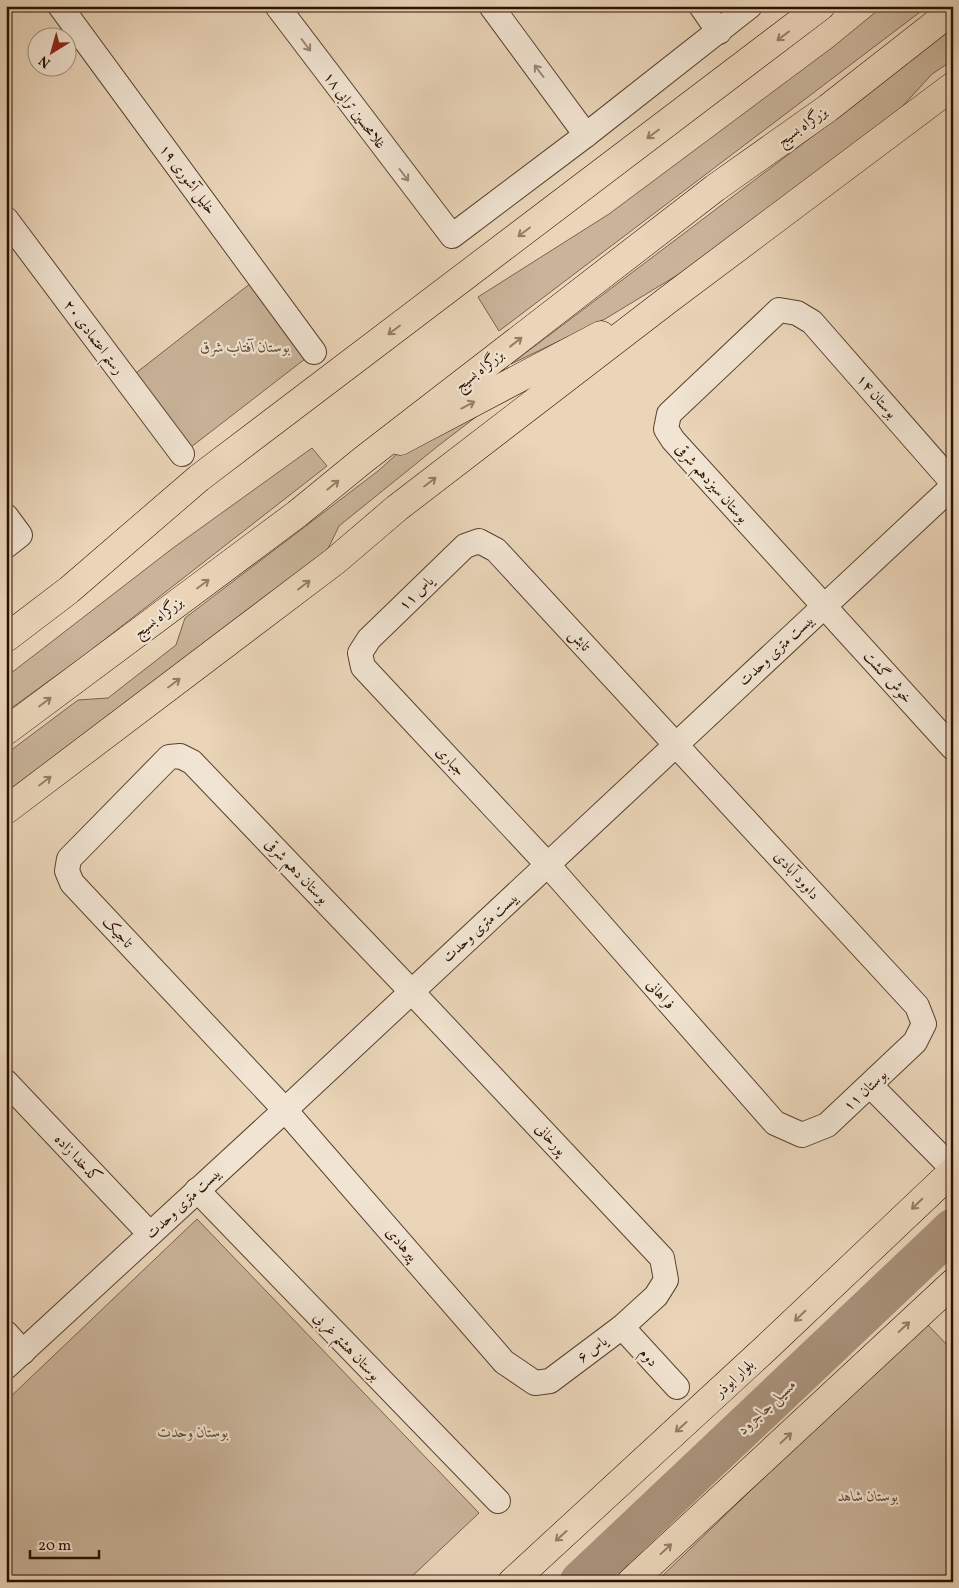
<svg xmlns="http://www.w3.org/2000/svg" width="959" height="1588" font-family="Vollkorn,Amiri,serif">
<style>
.green{fill:#c9b49a;stroke:#7a624d}
.lines{fill:none;stroke-linecap:round;stroke-linejoin:round}
.river{stroke:#a9927a;stroke-width:41}
.minor-casing{stroke:#5a422e;stroke-width:26}
.major-casing{stroke:#2a1100;stroke-width:29}
.highway-casing{stroke:#2a1100;stroke-width:29}
.minor{stroke:#f1e4d2;stroke-width:24}
.major{stroke:#ead5b9;stroke-width:28}
.highway{stroke:#ead5b9;stroke-width:28}
.oneway{stroke:#947d66}
.oneway2{stroke:#978574}
.labels{text-anchor:middle;stroke-width:4.5;stroke-linejoin:round;paint-order:stroke}
.street-label{font-size:15px;fill:#2a1100;stroke:#f1e4d2}
.park-label{font-size:15px;font-style:italic;fill:#624a36;stroke:#f1e4d2}
.water-label{font-size:16px;font-style:italic;fill:#5d4531;stroke:#f1e4d2}
</style>
<rect width="100%" height="100%" fill="#ead5b9"/>
<filter id="stains"><feTurbulence type="fractalNoise" baseFrequency=".004" numOctaves="4"/><feColorMatrix values="0 0 0 0 .2 0 0 0 0 .09 0 0 0 0 .02 0 0 0 .5 -.17"/></filter>
<radialGradient id="worn" r=".72"><stop offset=".6" stop-color="#630" stop-opacity="0"/><stop offset="1" stop-color="#630" stop-opacity=".3"/></radialGradient>
<g class="green">
<polygon points="883,6 928,6 499,331 478,297 609,214 833,47"/>
<polygon points="953,27 953,60 932,74 889,121 689,268 605,319 511,364 846,111"/>
<polygon points="260,276 314,352 182,454 127,380"/>
<polygon points="540,368 438,446 339,526 325,555 6,798 6,754 78,700 108,698 176,645 185,618 378,471 428,426"/>
<polygon points="312,448 327,466 86,654 6,712 6,677 173,548"/>
<polygon points="197,1219 479,1513 406,1582 6,1582 6,1401"/>
<polygon points="925,1322 953,1351 953,1582 656,1582"/>
</g>
<g class="lines">
<polyline class="river" points="580,1582 953,1229"/>
<g class="minor-casing">
<g id="minor">
<polyline points="60,6 314,352"/>
<polyline points="277,6 452,236 586,135 750,6"/>
<polyline points="491,6 586,135"/>
<polyline points="701,6 719,32"/>
<polyline points="6,219 182,454"/>
<polyline points="953,483 812,322 797,313 779,310 669,414 666,429 673,440 953,748"/>
<polyline points="6,516 20,535 6,546"/>
<polygon points="479,541 496,550 917,1006 924,1024 915,1042 827,1125 802,1135 775,1123 548,865 363,667 360,653 369,639 465,546"/>
<polygon points="180,756 192,762 411,991 662,1258 666,1280 656,1296 622,1327 550,1381 535,1383 504,1362 285,1110 72,883 67,871 69,859 169,757"/>
<polyline points="6,1082 150,1234"/>
<polyline points="871,1086 953,1169"/>
<polyline points="197,1190 498,1501"/>
<polyline points="622,1327 677,1387"/>
<polyline points="6,1333 23,1352"/>
<polyline points="6,1367 285,1110 953,486"/>
</g>
</g>
<g class="major-casing">
<g id="major">
<polyline points="400,441 601,335"/>
<polyline points="6,810 335,561 397,508 669,299 953,86"/>
<polyline points="512,1582 766,1348 953,1171"/>
<polyline points="631,1582 953,1283"/>
</g>
</g>
<g class="highway-casing">
<g id="highway">
<polyline points="6,638 69,590 199,478 821,6"/>
<polyline points="6,731 297,514 363,460 715,188 828,108 953,10"/>
</g>
</g>
<use href="#minor" class="minor"/>
<use href="#major" class="major"/>
<use href="#highway" class="highway"/>
</g>
<defs><path id="oneway-shaft" d="M-6 0H5M1.5-3L5.5 0L1.5 3" fill="none" stroke-width="1.6" stroke-linecap="round" stroke-linejoin="round" transform="scale(1.25)"/></defs>
<g class="oneway">
<use href="#oneway-shaft" transform="translate(783 36) rotate(143)"/>
<use href="#oneway-shaft" transform="translate(653 134) rotate(143)"/>
<use href="#oneway-shaft" transform="translate(524 232) rotate(143)"/>
<use href="#oneway-shaft" transform="translate(394 330) rotate(143)"/>
<use href="#oneway-shaft" transform="translate(516 342) rotate(-38)"/>
<use href="#oneway-shaft" transform="translate(468 405) rotate(-28)"/>
<use href="#oneway-shaft" transform="translate(430 482) rotate(-37)"/>
<use href="#oneway-shaft" transform="translate(333 485) rotate(-39)"/>
<use href="#oneway-shaft" transform="translate(203 584) rotate(-37)"/>
<use href="#oneway-shaft" transform="translate(304 585) rotate(-37)"/>
<use href="#oneway-shaft" transform="translate(174 683) rotate(-37)"/>
<use href="#oneway-shaft" transform="translate(45 702) rotate(-37)"/>
<use href="#oneway-shaft" transform="translate(45 781) rotate(-37)"/>
<use href="#oneway-shaft" transform="translate(917 1204) rotate(136)"/>
<use href="#oneway-shaft" transform="translate(800 1316) rotate(136)"/>
<use href="#oneway-shaft" transform="translate(904 1327) rotate(-43)"/>
<use href="#oneway-shaft" transform="translate(681 1427) rotate(138)"/>
<use href="#oneway-shaft" transform="translate(786 1438) rotate(-43)"/>
<use href="#oneway-shaft" transform="translate(561 1536) rotate(138)"/>
<use href="#oneway-shaft" transform="translate(666 1549) rotate(-43)"/>
</g>
<g class="oneway2">
<use href="#oneway-shaft" transform="translate(306 45) rotate(53)"/>
<use href="#oneway-shaft" transform="translate(539 71) rotate(-127)"/>
<use href="#oneway-shaft" transform="translate(404 175) rotate(53)"/>
</g>
<g class="labels">
<g class="street-label">
<text transform="translate(355 110) rotate(53)" y="5">غلامحسین ترابی ۱۸</text>
<text transform="translate(802 126) rotate(-35)" y="5">بزرگراه بسیج</text>
<text transform="translate(188 179) rotate(53)" y="5">خلیل آشوری ۱۹</text>
<text transform="translate(94 337) rotate(53)" y="5">رستم اعتمادی ۲۰</text>
<text transform="translate(479 370) rotate(-38)" y="5">بزرگراه بسیج</text>
<text transform="translate(877 396) rotate(49)" y="5">بوستان ۱۴</text>
<text transform="translate(712 483) rotate(48)" y="5">بوستان سیزدهم شرقی</text>
<text transform="translate(416 593) rotate(-44)" y="5">یاس ۱۱</text>
<text transform="translate(158 617) rotate(-37)" y="5">بزرگراه بسیج</text>
<text transform="translate(580 640) rotate(47)" y="5">تابش</text>
<text transform="translate(776 650) rotate(-43)" y="5">بیست متری وحدت</text>
<text transform="translate(888 677) rotate(48)" y="5">خوش گشت</text>
<text transform="translate(451 761) rotate(47)" y="5">جباری</text>
<text transform="translate(297 871) rotate(46)" y="5">بوستان دهم شرقی</text>
<text transform="translate(797 875) rotate(48)" y="5">داوود آبادی</text>
<text transform="translate(480 927) rotate(-42)" y="5">بیست متری وحدت</text>
<text transform="translate(118 932) rotate(47)" y="5">تاجیک</text>
<text transform="translate(661 994) rotate(49)" y="5">فراهانی</text>
<text transform="translate(865 1090) rotate(-43)" y="5">بوستان ۱۱</text>
<text transform="translate(551 1139) rotate(47)" y="5">پورخانی</text>
<text transform="translate(78 1158) rotate(47)" y="5">کدخدا زاده</text>
<text transform="translate(183 1203) rotate(-43)" y="5">بیست متری وحدت</text>
<text transform="translate(402 1244) rotate(49)" y="5">پیرهادی</text>
<text transform="translate(347 1346) rotate(46)" y="5">بوستان هشتم غربی</text>
<text transform="translate(592 1349) rotate(-37)" y="5">یاس ۶</text>
<text transform="translate(649 1357) rotate(48)" y="5">دوم</text>
<text transform="translate(734 1378) rotate(-43)" y="5">بلوار ابوذر</text>
</g>
<g class="park-label">
<text x="245" y="352">بوستان آفتاب شرق</text>
<text x="193" y="1437">بوستان وحدت</text>
<text x="868" y="1501">بوستان شاهد</text>
</g>
<g class="water-label">
<text transform="translate(766 1406) rotate(-43)" y="6">مسیل جاجرود</text>
</g>
</g>
<rect width="959" height="1588" fill="none" stroke="#ead5b9" stroke-width="25"/>
<rect x="8" y="8" width="944" height="1573" fill="none" stroke="#2a1100" stroke-width="2.5"/>
<rect x="12" y="12" width="934" height="1563" fill="none" stroke="#2a1100"/>
<g transform="translate(52 52) rotate(217)"><circle r="24" fill="#f1e4d2" stroke="#a1907e"/>
<path d="M0-4L9 19L0 12L-9 19Z" fill="#8f2418"/>
<text y="-8" font-size="14" font-weight="bold" text-anchor="middle" fill="#2a1100">N</text>
</g>
<path d="M30 1550v8h69v-8" fill="none" stroke="#2a1100" stroke-width="2.5"/>
<text x="38" y="1550" font-size="15" fill="#2a1100" stroke="#f1e4d2" stroke-width="4" paint-order="stroke">20 m</text>
<rect width="100%" height="100%" filter="url(#stains)"/>
<rect width="100%" height="100%" fill="url(#worn)"/>
</svg>
